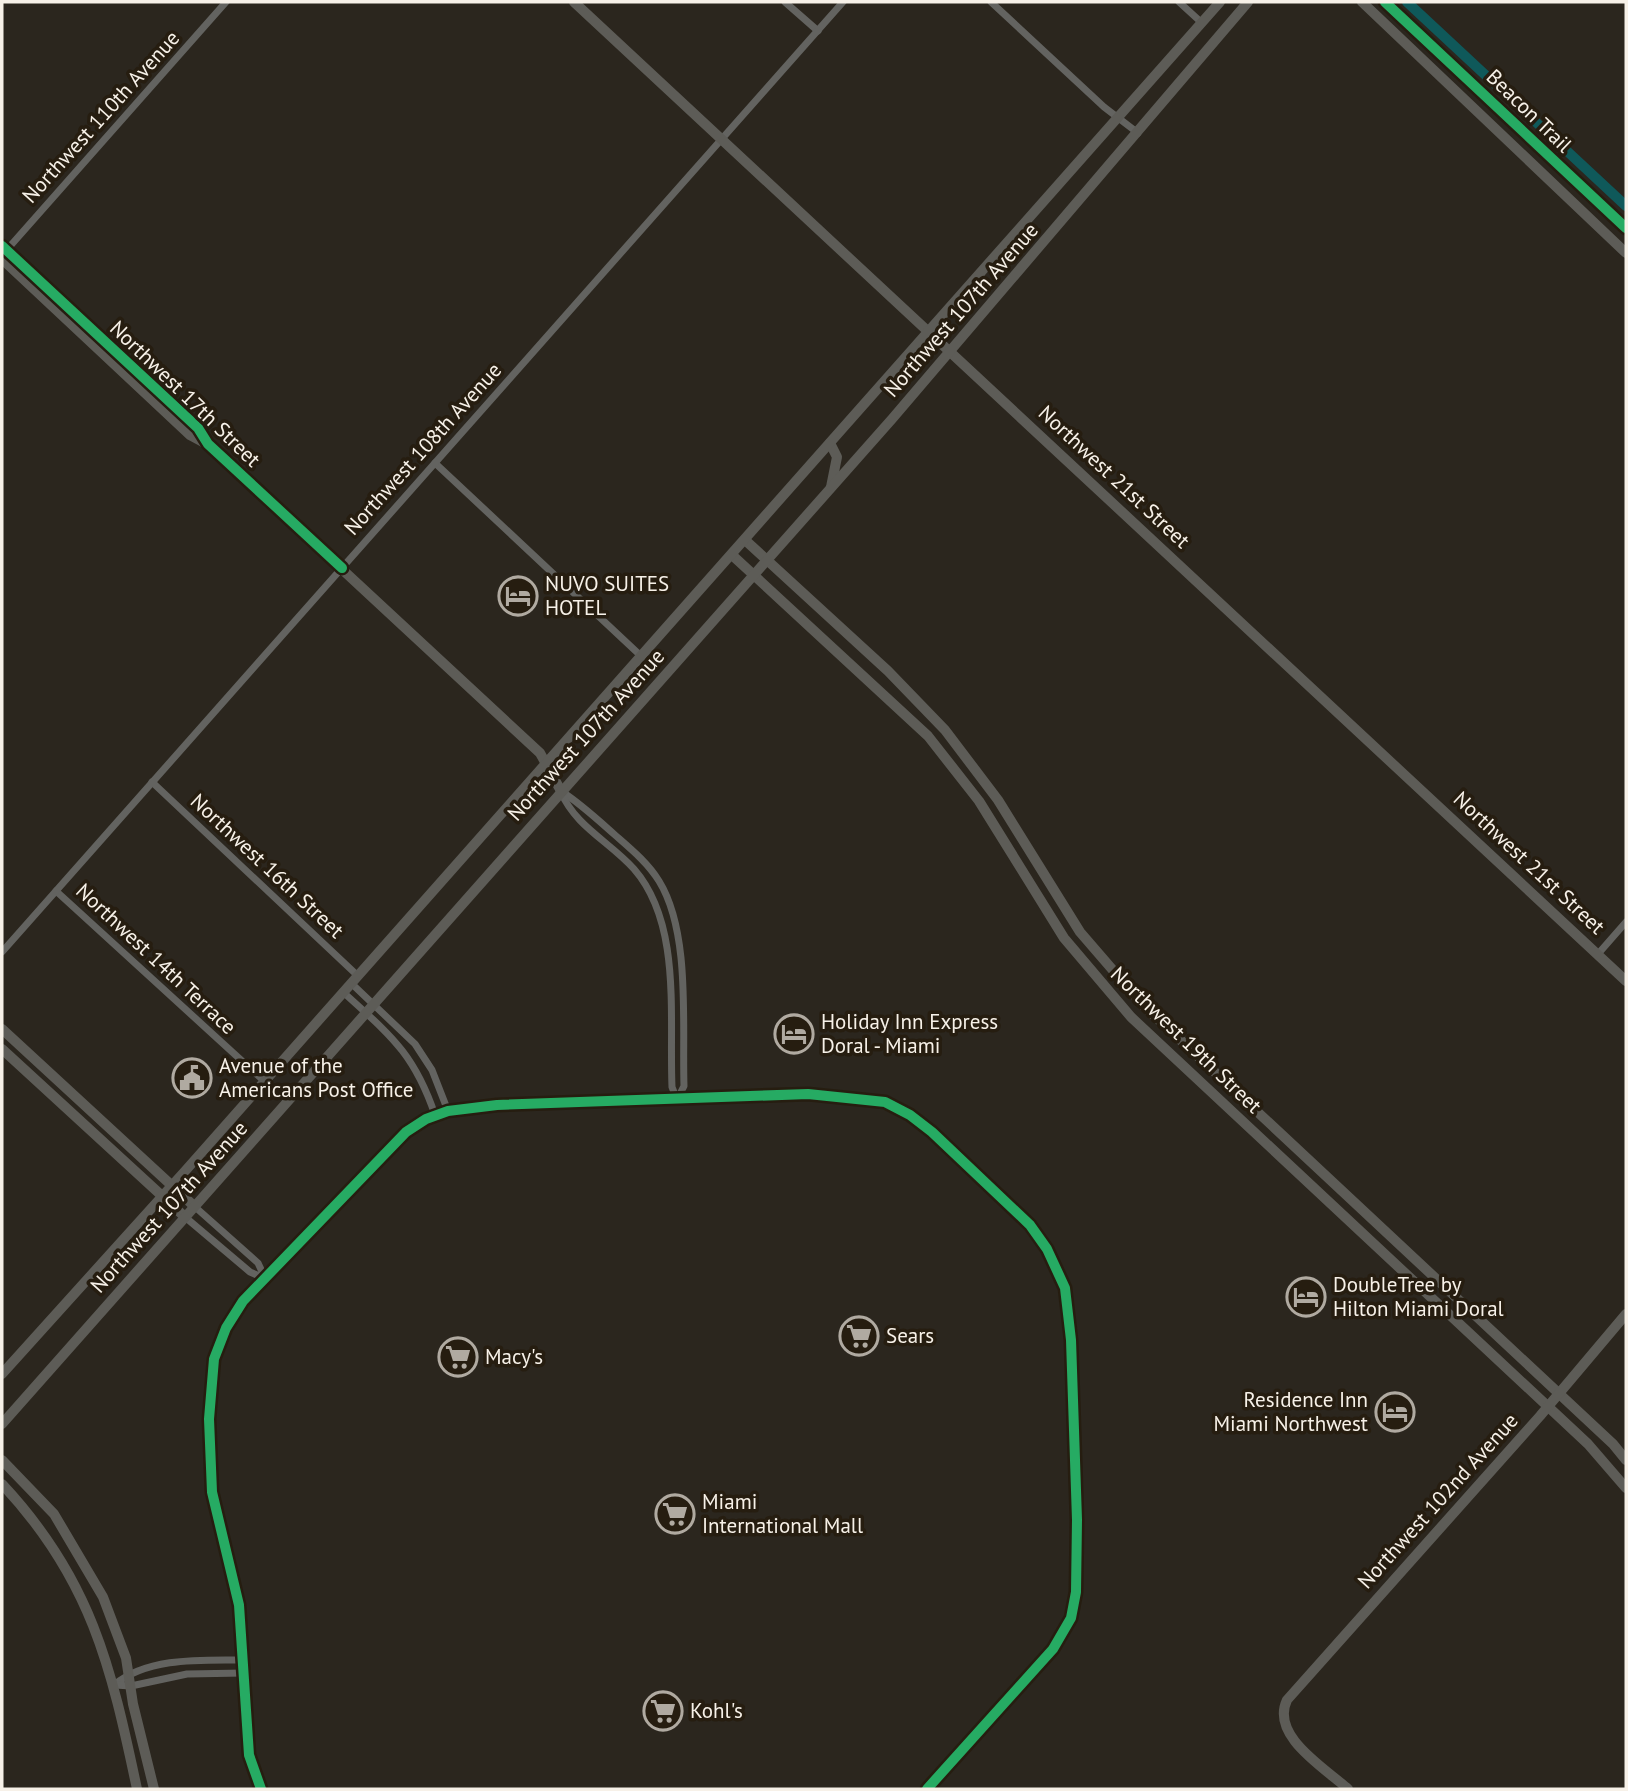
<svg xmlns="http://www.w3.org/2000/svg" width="1628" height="1791" font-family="'PT Sans',sans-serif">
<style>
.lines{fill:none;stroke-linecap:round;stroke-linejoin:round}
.canal{stroke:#0f595a;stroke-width:10}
.street{stroke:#636360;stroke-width:7}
.secondary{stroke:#5d5c57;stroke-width:10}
.cycleway-casing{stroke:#261d10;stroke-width:15}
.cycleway{stroke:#26ab63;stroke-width:10}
.labels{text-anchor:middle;stroke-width:7;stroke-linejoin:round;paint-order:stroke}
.street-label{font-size:21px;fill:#f7f1e8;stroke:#261d10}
.poi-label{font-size:21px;fill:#f7f1e8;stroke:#261d10;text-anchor:start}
</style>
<rect width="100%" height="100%" fill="#2b261e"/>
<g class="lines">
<polyline class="canal" points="1407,2 1626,206"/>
<g class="street">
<polyline points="785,2 818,31"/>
<polyline points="991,2 1104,107 1138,133"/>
<polyline points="1179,2 1202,23"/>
<polyline points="4,253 226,2"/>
<polyline points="435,463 641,656"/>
<polyline points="152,782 358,976"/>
<path d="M561,791C581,804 597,819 615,835C631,849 648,863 659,881C691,933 682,1026 684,1086L677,1100"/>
<path d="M561,792C575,826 610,842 634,869C682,924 669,1017 672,1087L677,1100"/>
<polyline points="56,891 264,1081"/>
<polyline points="2,952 843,2"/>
<polyline points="1598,954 1626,922"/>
<polyline points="351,983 415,1044 432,1070 448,1111"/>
<path d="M343,992C390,1035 414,1053 435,1115"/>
<polyline points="194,1206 258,1263 265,1278"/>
<polyline points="185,1217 250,1272 264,1278"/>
<path d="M114,1685C148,1657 201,1660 243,1660"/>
<polyline points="115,1685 131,1686 187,1674 244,1673"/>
<polyline points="261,1789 249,1755 239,1605 212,1492 209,1419 214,1359 226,1328 243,1301 406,1132 426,1119 448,1111 497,1105 808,1094 885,1102 910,1115 932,1132 1030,1225 1047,1249 1065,1288 1071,1340 1077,1520 1076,1592 1071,1618 1053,1649 927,1789"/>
</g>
<g class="secondary">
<polyline points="574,2 1626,981"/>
<polyline points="1362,2 1626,253"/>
<polyline points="2,246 198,428 208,444 249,483 540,753 561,791"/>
<polyline points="2,259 190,435 205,443"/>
<polyline points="830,443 837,457 831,487"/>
<polyline points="745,540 888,671 945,730 998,800 1080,932 1143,1005 1613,1444 1626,1460"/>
<polyline points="732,555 928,736 979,801 1064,938 1131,1017 1588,1444 1626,1488"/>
<polyline points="2,1029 194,1206"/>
<polyline points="2,1049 185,1217"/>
<polyline points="2,1374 186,1170 1220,2"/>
<polyline points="2,1424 892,419 1248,2"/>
<polyline points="2,1460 54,1514 103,1597 126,1658 133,1704 154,1789"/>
<path d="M2,1484C91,1579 111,1666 137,1789"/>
<path d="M1348,1789C1325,1768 1270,1736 1287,1700L1540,1416L1626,1314"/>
</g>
<g class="cycleway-casing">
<g id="cycleway">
<polyline points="1385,2 1626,228"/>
<polyline points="2,246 198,428 208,444 342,568"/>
<polyline points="261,1789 249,1755 239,1605 212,1492 209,1419 214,1359 226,1328 243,1301 406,1132 426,1119 448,1111 497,1105 808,1094 885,1102 910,1115 932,1132 1030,1225 1047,1249 1065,1288 1071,1340 1077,1520 1076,1592 1071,1618 1053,1649 927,1789"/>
</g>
</g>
<use href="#cycleway" class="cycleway"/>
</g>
<defs>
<g id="hotel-ring" transform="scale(2.0125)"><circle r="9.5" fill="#261d10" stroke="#b0aaa1" stroke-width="1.5"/><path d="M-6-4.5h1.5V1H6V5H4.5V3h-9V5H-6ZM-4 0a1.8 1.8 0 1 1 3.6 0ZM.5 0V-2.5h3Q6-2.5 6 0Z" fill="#b0aaa1"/></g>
<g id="civic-ring" transform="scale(2.0125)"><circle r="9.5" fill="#261d10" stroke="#b0aaa1" stroke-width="1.5"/><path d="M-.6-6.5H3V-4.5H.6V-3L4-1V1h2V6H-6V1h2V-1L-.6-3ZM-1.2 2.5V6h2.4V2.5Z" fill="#b0aaa1"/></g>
<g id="supermarket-ring" transform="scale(2.0125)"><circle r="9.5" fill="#261d10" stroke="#b0aaa1" stroke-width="1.5"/><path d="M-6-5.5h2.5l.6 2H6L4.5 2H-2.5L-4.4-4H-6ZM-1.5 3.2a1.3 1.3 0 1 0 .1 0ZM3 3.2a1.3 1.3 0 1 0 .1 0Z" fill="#b0aaa1"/></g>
</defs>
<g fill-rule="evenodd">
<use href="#hotel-ring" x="518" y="596"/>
<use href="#hotel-ring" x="794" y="1034"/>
<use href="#civic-ring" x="192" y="1078"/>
<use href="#hotel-ring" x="1306" y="1297"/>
<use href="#supermarket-ring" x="859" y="1336"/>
<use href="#supermarket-ring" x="458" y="1357"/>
<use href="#hotel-ring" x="1395" y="1412"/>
<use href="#supermarket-ring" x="675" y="1514"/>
<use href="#supermarket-ring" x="663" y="1711"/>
</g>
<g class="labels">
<g class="street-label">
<text transform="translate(1529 111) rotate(44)" y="7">Beacon Trail</text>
<text transform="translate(101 117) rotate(-48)" y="7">Northwest 110th Avenue</text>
<text transform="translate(961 310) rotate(-49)" y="7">Northwest 107th Avenue</text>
<text transform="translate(185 394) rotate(44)" y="7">Northwest 17th Street</text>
<text transform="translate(423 449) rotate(-48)" y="7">Northwest 108th Avenue</text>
<text transform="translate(1114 477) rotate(43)" y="7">Northwest 21st Street</text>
<text transform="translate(586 735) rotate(-48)" y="7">Northwest 107th Avenue</text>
<text transform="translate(1529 863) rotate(43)" y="7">Northwest 21st Street</text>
<text transform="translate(267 866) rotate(43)" y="7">Northwest 16th Street</text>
<text transform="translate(156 959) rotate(43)" y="7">Northwest 14th Terrace</text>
<text transform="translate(1186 1040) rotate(44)" y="7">Northwest 19th Street</text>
<text transform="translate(169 1207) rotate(-48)" y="7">Northwest 107th Avenue</text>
<text transform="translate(1438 1501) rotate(-48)" y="7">Northwest 102nd Avenue</text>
</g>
<g class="poi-label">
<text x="545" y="591">NUVO SUITES<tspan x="545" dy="24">HOTEL</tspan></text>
<text x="821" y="1029">Holiday Inn Express<tspan x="821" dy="24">Doral - Miami</tspan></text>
<text x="219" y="1073">Avenue of the<tspan x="219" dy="24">Americans Post Office</tspan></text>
<text x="1333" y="1292">DoubleTree by<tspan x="1333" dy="24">Hilton Miami Doral</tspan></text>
<text x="886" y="1343">Sears</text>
<text x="485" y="1364">Macy's</text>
<text x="1368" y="1407" text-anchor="end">Residence Inn<tspan x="1368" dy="24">Miami Northwest</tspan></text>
<text x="702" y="1509">Miami<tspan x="702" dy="24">International Mall</tspan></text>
<text x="690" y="1718">Kohl's</text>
</g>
</g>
<rect width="1628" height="1791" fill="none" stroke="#f7f1e8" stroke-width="7"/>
</svg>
